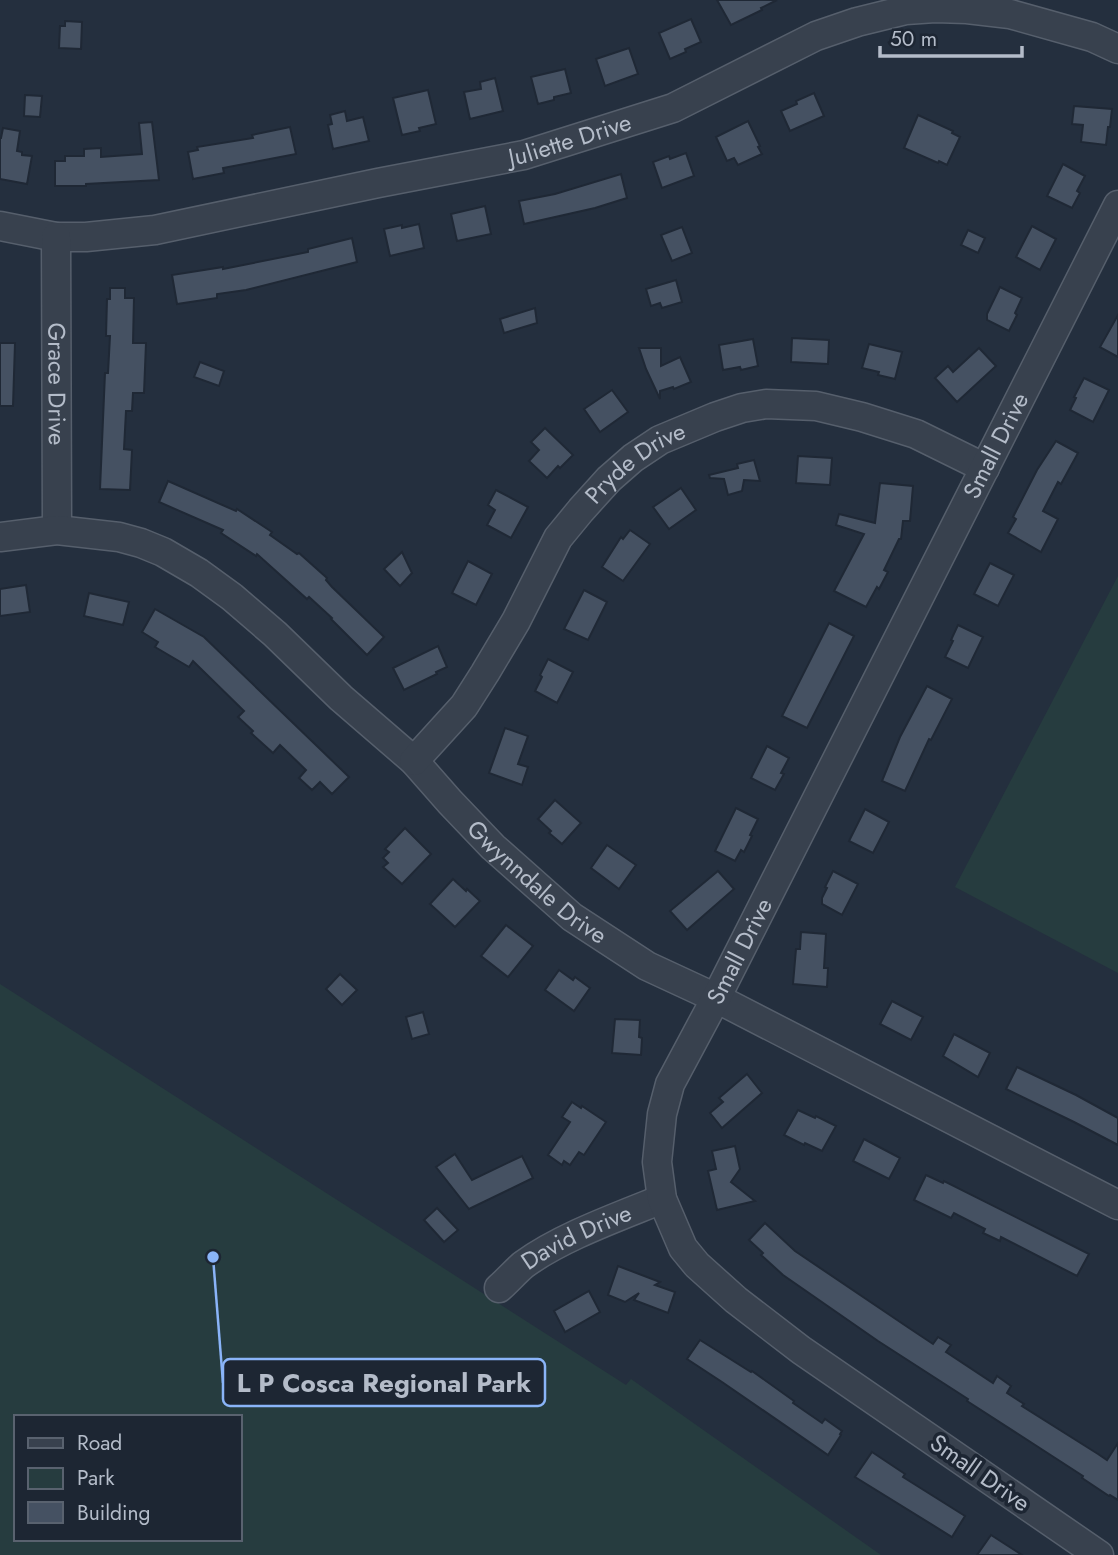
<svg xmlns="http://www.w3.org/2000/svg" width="1118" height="1555" font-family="Jost,sans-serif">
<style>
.green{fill:#263c3f;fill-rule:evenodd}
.building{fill:#455162;stroke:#1f2835;stroke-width:2}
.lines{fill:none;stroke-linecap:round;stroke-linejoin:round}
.minor-casing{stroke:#565f6c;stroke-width:31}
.minor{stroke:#38414e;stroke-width:28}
.labels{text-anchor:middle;stroke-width:7;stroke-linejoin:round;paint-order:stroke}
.street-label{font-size:24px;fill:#b4bcc9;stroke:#1d2633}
.leader{fill:none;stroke:#8ab4f8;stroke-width:2.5}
.callout-dot{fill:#8ab4f8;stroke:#1d2633;stroke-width:2.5}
.callout{fill:#1d2633;stroke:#8ab4f8;stroke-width:2.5}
.callout-label{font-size:26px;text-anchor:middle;font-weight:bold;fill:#b4bcc9}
</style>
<rect width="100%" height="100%" fill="#242f3e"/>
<g class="green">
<polygon points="1118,576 1118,973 955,887"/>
<path d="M0,984L626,1385L631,1379L881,1555H0ZM16,1417H240V1539H16Z"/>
</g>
<g class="building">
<polygon points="717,0 777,0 761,8 762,10 731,25"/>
<polygon points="691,19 701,42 685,49 686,52 670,59 659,33"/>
<polygon points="65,21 82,22 81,49 59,48 60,26 65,26"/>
<polygon points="629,48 638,74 605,86 596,59"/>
<polygon points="565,69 571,93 554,97 554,100 538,104 531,77"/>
<polygon points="495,78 503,111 470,119 464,92 481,89 480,82"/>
<polygon points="428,90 436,124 419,128 420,131 402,135 393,98"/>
<polygon points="814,93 824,116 790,131 781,111 797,104 796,101"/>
<polygon points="25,95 42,96 40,117 24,116"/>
<polygon points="1074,106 1112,109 1110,127 1108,127 1106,145 1081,142 1083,125 1072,124"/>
<polygon points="345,111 347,121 363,117 369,141 333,149 328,125 332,124 330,115"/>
<polygon points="918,115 953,131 952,133 960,137 947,165 939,161 938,163 904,148"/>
<polygon points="748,121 760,146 758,147 762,154 738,165 734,158 727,161 716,137"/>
<polygon points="152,122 159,180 86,184 86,186 55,186 55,161 65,161 65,156 84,156 84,149 101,148 101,157 142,154 139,123"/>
<polygon points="290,127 296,154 223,168 224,173 193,179 188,152 198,150 197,147 253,138 252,135"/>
<polygon points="3,128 20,131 17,151 22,152 22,155 32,156 27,184 0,179 0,138 1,138"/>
<polygon points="686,153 694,176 662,188 653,162 669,156 670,159"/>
<polygon points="1063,164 1085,176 1077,191 1080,193 1072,208 1047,196"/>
<polygon points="621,174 627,198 595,208 524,224 519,201 555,194"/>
<polygon points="485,206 491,234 457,241 451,214"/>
<polygon points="419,224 424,248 390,256 384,229 402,225 402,228"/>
<polygon points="1032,226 1056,239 1040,270 1016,257"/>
<polygon points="682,227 692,253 672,261 661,235"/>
<polygon points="968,230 985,238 978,253 961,245"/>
<polygon points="352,238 357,262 246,290 217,294 217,298 177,304 172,275 223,267 223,269 308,252 308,249"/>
<polygon points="676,280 682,302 662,308 660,303 651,306 646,289"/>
<polygon points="1000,287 1022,298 1015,313 1017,315 1009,331 987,320 987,314"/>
<polygon points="110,288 125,288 125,298 134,298 133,343 146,343 144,393 133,393 132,411 126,411 124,449 132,450 130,490 100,489 105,373 108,373 110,336 106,336 107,299 110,299"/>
<polygon points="535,308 537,323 504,333 500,319"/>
<polygon points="1118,315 1118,357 1100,347"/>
<polygon points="792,338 829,340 828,364 791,362"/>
<polygon points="753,339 758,366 741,370 740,367 723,370 719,345"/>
<polygon points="0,343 15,343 13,406 0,406"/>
<polygon points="869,344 902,352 895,379 878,375 879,372 862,368"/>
<polygon points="639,348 661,348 661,366 680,357 691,382 674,389 673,387 660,391 660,399 646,369"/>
<polygon points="979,348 996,366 957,402 935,378 948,366 953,372"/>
<polygon points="200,362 224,371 219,386 194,377"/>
<polygon points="1084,378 1109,390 1093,422 1070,410 1076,398 1074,397"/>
<polygon points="612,390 628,412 600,432 584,409"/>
<polygon points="545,428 573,455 560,468 558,466 547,478 529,461 539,450 531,442"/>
<polygon points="1056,441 1078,453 1061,484 1058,482 1043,511 1058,519 1041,552 1008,533 1016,519 1013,517 1037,470"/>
<polygon points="798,456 832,458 830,485 796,483"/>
<polygon points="754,460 760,481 744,480 742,491 728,495 724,479 710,478 709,475 738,468 737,464"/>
<polygon points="168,481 236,511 237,509 272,532 270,535 297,554 299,553 327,578 326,580 332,587 384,637 367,655 331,619 332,618 309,597 307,599 257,554 256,556 221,533 223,530 159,502"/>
<polygon points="880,483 913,486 910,521 903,521 901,539 899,539 884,570 888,572 879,589 877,587 866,607 834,591 864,534 836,525 839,514 875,523"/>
<polygon points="681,488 696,510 669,529 653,507"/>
<polygon points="496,490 528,507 511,538 487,525 495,510 488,505"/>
<polygon points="630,530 650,544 623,581 602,567 621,537 623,539"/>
<polygon points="402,552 412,573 400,586 384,569"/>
<polygon points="468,561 492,574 476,605 452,593"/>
<polygon points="990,563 1014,575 998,606 974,594"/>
<polygon points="26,585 30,612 0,616 0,589"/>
<polygon points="584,590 607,602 588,640 564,629"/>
<polygon points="89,593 129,602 123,625 84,616"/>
<polygon points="155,609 204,637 349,777 332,794 320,782 312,790 299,778 306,770 280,745 273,753 251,733 253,731 238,717 244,711 193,661 189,667 155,647 158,642 142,632"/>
<polygon points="829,623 854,636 807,728 782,716"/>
<polygon points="958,625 983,637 968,668 945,657 953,641 951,640"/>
<polygon points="438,646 447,667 436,672 437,674 404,690 393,668"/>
<polygon points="548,659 573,672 557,703 535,691 542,677 540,675"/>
<polygon points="927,686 952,699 931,740 929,739 905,791 882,781 900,737"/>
<polygon points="505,728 528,736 518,764 528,767 522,785 489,773"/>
<polygon points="767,746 789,758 781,773 784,774 775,790 751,778"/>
<polygon points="555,800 581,823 562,844 549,833 551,831 538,819"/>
<polygon points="736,808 758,819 750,835 752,836 744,852 741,850 735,861 715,851"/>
<polygon points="865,809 889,822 873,853 849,841"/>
<polygon points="405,828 431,854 402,884 383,867 388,863 383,858 389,852 385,849"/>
<polygon points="607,845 636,865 619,889 591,868"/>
<polygon points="718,871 734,889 687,930 670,911"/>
<polygon points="833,871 858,884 842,915 822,904 822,898 827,888 825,887"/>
<polygon points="453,879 466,891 467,889 480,901 455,927 430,904"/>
<polygon points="506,925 533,946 508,977 481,956"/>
<polygon points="801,932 826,934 824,968 828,968 827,987 793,984 796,949 800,949"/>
<polygon points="559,970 573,980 575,977 590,988 574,1011 545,990"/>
<polygon points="340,974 357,990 342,1005 326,989"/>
<polygon points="892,1001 923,1017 911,1040 880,1024"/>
<polygon points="423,1012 429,1034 412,1039 406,1017"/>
<polygon points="615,1019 640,1020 639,1037 642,1038 641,1055 612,1053"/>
<polygon points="954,1034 990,1053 978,1077 943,1056"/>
<polygon points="1017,1067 1076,1095 1118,1118 1118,1145 1074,1122 1006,1089"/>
<polygon points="747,1074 762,1093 722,1128 710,1113 723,1102 719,1098"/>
<polygon points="572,1102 581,1108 582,1106 606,1122 584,1155 579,1152 570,1165 564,1161 562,1165 548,1155 570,1122 562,1117"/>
<polygon points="798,1110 815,1118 816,1116 836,1126 822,1151 805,1143 804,1145 784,1135"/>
<polygon points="864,1139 900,1158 889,1179 853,1161"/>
<polygon points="735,1146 740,1169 731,1182 755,1201 717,1210 708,1171 716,1169 712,1151"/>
<polygon points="455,1154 472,1180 522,1156 533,1178 469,1209 436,1167"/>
<polygon points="926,1175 943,1183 944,1181 1089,1254 1077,1276 1001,1237 1000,1241 983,1233 985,1229 954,1213 951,1218 914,1200"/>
<polygon points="437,1208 458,1230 444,1242 424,1220"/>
<polygon points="765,1223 795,1251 909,1328 933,1344 938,1337 951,1345 946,1352 993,1383 997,1376 1011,1386 1007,1393 1024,1404 1022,1406 1098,1454 1107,1460 1118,1443 1118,1500 1110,1495 1109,1496 1082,1478 1083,1476 967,1401 968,1399 878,1341 783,1275 761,1255 763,1253 749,1240"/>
<polygon points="618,1266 660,1282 655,1285 675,1292 668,1313 634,1300 639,1293 625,1302 608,1295"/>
<polygon points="589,1291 600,1312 565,1332 554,1311"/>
<polygon points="700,1340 751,1372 752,1371 794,1401 793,1403 822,1423 825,1419 842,1431 840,1434 841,1435 828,1455 722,1382 687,1359"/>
<polygon points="872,1452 905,1474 903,1477 965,1516 952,1537 855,1477"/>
<polygon points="991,1535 1022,1555 977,1555"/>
</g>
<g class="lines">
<g class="minor-casing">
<g id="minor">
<path id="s1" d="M0,226L56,237H86L155,230L378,183L524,155L673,108L816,36L857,22L906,10L935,8L967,9L1010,14L1092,37L1118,49"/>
<path id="s2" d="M56,237L57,530"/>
<path id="s3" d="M0,537L57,530L119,537L141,543L163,552L199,573L232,597L275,634L341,698L414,761L450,802L493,847L572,917L647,966L716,998L1118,1205"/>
<path id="s4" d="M414,761L464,706L485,673L516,621L558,538L581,510L609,479L633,458L660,440L715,417L742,408L766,404L816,406L862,417L916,434L985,468"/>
<path id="s5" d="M499,1288C507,1281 515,1272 523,1265C561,1237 618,1217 662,1199"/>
<path id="s6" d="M1099,1555L801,1350L736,1300L697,1265L683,1248L662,1199L657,1162L662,1114L670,1084L716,998L1118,205"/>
</g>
</g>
<use href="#minor" class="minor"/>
</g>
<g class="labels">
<g class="street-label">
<text dy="8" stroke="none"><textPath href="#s1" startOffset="581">Juliette Drive</textPath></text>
<text dy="8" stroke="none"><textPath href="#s2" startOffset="147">Grace Drive</textPath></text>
<text dy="8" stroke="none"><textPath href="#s6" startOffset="1405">Small Drive</textPath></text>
<text dy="8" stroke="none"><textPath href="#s4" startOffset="376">Pryde Drive</textPath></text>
<text dy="8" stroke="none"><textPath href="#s3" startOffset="667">Gwynndale Drive</textPath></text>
<text dy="8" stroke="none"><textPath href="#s6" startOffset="838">Small Drive</textPath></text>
<text dy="8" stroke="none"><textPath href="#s5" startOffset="94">David Drive</textPath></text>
<text transform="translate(980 1473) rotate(35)" y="8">Small Drive</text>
</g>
</g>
<path class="leader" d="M213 1257L223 1383"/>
<circle class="callout-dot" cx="213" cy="1257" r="7"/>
<rect class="callout" x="223" y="1359" width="322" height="47" rx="7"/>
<g class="callout-label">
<text x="384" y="1392">L P Cosca Regional Park</text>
</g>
<rect x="14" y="1415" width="228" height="126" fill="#1d2633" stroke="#59626f" stroke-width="2"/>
<rect x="28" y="1438" width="35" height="10" fill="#38414e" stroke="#59626f" stroke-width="2"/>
<text x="77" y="1450" font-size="21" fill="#b4bcc9">Road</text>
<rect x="28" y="1468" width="35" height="21" fill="#263c3f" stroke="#59626f" stroke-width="2"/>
<text x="77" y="1485" font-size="21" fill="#b4bcc9">Park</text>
<rect x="28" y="1502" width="35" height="21" fill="#455162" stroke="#59626f" stroke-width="2"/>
<text x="77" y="1520" font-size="21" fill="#b4bcc9">Building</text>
<path d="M880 46v10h142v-10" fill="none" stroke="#b4bcc9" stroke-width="3.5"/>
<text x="890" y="46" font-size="21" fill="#b4bcc9" stroke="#1d2633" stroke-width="5" paint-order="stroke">50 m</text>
</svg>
